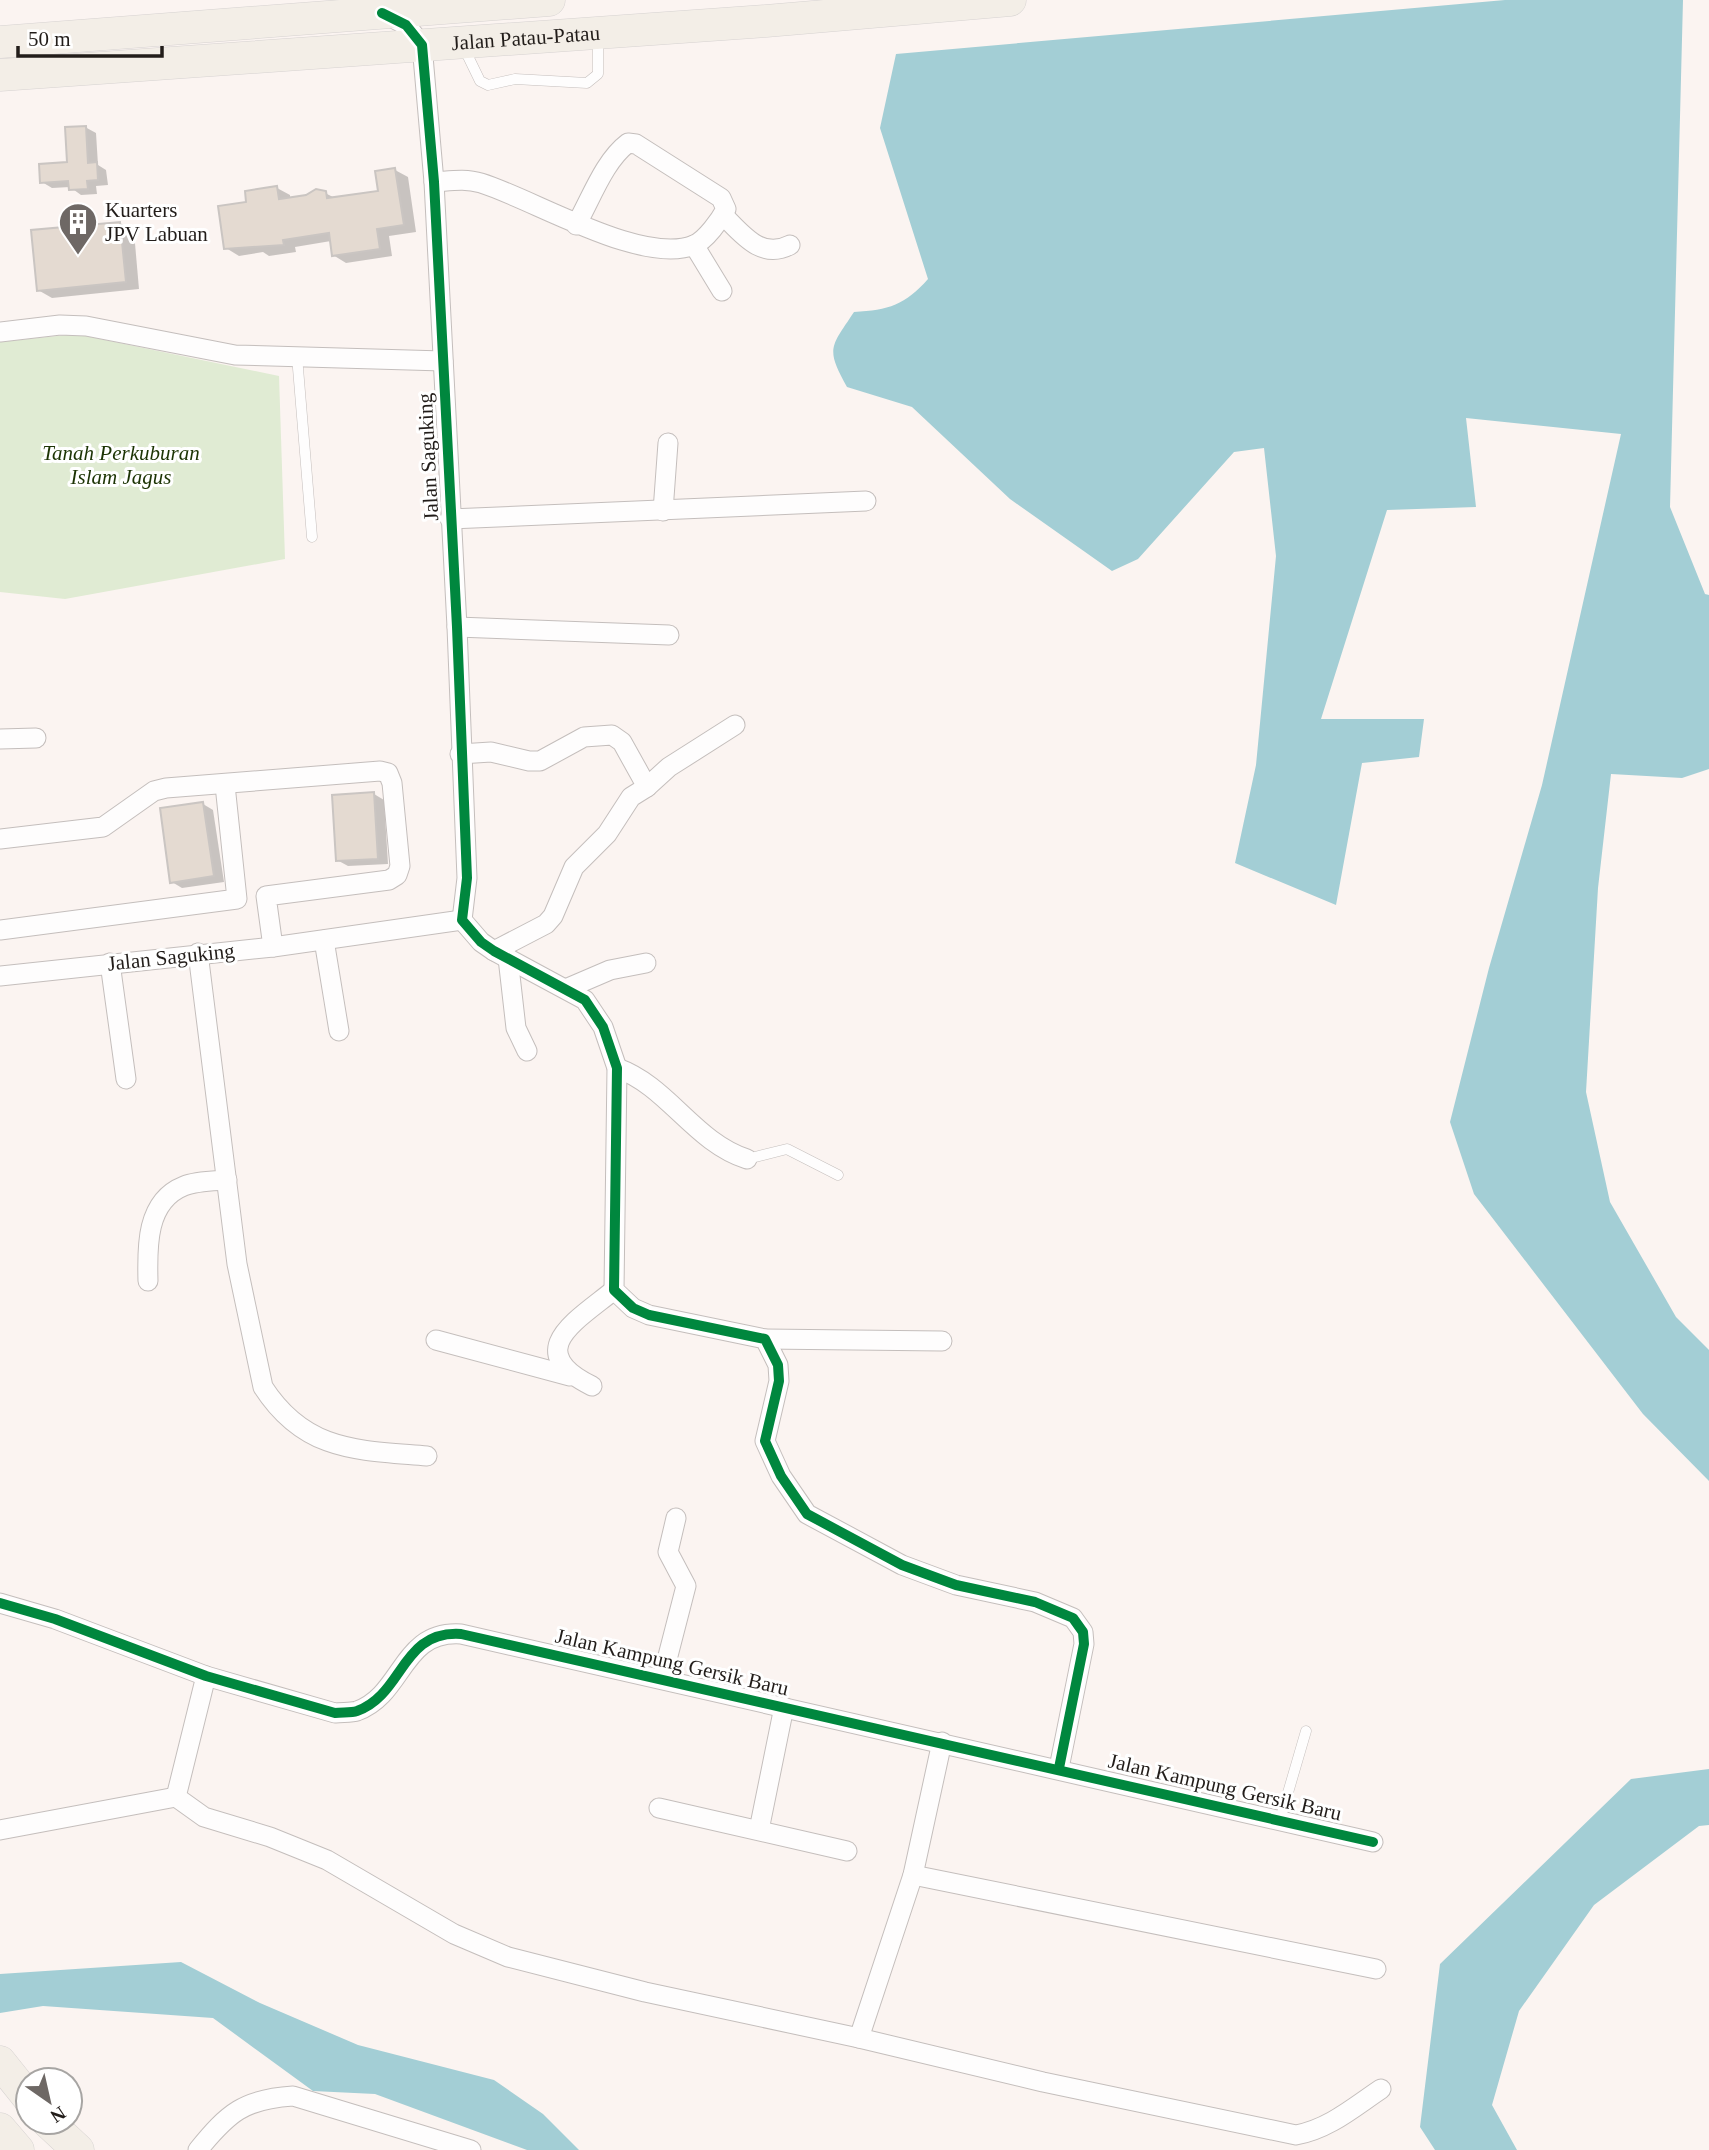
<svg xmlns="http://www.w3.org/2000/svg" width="1709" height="2150" font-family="Georgia,serif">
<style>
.green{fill:#e0ebd3}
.water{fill:#a3ced5}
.shadow{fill:#0003}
.building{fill:#e4dad1;stroke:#cac5c2;stroke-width:2}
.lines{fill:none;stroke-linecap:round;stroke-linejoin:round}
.service-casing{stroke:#c4bebc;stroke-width:11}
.minor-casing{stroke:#c4bebc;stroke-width:21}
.primary-casing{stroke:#d6d2d1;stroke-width:33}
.service{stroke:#fefdfd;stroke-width:10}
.minor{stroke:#fefdfd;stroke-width:19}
.primary{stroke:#f3eee7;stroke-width:32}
.cycleway-casing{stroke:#fff;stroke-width:15}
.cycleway{stroke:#00873e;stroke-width:10}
.labels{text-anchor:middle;stroke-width:6;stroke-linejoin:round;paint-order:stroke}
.street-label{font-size:21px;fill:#221d1a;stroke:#fff}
.poi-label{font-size:21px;fill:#221d1a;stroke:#fff;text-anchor:start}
.park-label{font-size:21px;font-style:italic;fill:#1c3404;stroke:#fff}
</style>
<rect width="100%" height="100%" fill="#fbf4f1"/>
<polygon class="green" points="76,334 279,376 285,559 65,599 0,592 0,342"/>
<g class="water">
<path d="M1505,0H1683L1670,507L1705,594L1709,595V769L1682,778L1611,774L1598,888L1586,1092L1610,1202L1676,1317L1709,1350V1481L1643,1414L1474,1194L1450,1122L1489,968L1542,785L1621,434L1466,418L1476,507L1387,510L1321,719H1424L1419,757L1362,763L1336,905L1235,863L1256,765L1276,556L1264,448L1234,452L1138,559L1112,571L1010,499L912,407L847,387C825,348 831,347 854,312C889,310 905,305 928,279L880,128L896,54Z"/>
<polygon points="1709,1769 1709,1825 1699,1826 1594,1905 1519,2011 1492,2105 1517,2150 1435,2150 1420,2127 1440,1964 1631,1779"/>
<polygon points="181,1962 260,2003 358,2045 494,2080 543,2114 579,2150 527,2150 375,2094 313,2091 213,2018 43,2006 0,2013 0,1974"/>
</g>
<g class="shadow">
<polygon points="85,127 96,133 98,165 106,170 108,185 96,186 97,194 81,195 70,187 52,188 42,182 69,164"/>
<polygon points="395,170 408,177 416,232 389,236 392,256 346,263 333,255 331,241 295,247 296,252 269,256 263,252 239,256 226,248 248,204 277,188 290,195 290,199 325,193 335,198 380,193"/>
<polygon points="120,223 134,232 139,289 52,298 38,290"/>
<polygon points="374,794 384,800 388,864 348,866 337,860"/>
<polygon points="203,804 213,810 224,882 182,888 172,882"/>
</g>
<g class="building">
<polygon points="86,126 88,163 97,162 98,180 87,181 88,189 69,190 68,181 40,183 39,164 67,162 65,127"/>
<polygon points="395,168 404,225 377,229 380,249 332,256 329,233 283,240 284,245 224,249 218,206 246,202 245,191 277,186 279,199 306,195 316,189 326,191 327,198 378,191 375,171"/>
<polygon points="120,222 126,282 37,291 31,230"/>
<polygon points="374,792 378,859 336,861 332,795"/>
<polygon points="203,802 214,876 170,883 160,808"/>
</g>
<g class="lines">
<g class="service-casing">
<g id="service">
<polyline points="464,48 480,81 488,85 515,79 587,83 598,74 598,37"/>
<polyline points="297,356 312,537"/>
<polyline points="747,1159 787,1149 838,1175"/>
<polyline points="1280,1820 1306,1731"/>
</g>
</g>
<g class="minor-casing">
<g id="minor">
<polyline points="385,14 406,25 422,45 434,182 457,627 467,878 462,920"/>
<path d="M434,182C450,181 465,178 481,183C533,199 642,266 694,245C706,240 720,220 726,209L721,198L636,144L628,143C604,161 591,199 576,225"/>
<path d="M723,215C742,234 761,260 790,245"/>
<polyline points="694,245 722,291"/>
<polyline points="0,332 60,325 86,326 235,355 443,361"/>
<polyline points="663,511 668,443"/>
<polyline points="450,519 866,501"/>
<polyline points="457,627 669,635"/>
<polyline points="0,739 36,738"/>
<polyline points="460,754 491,752 529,761 540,761 584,737 612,735 622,742 647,787"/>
<polyline points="0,839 103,827 154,791 166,788 380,771 388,773 392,783 400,866 397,875 389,880 266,896 273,947"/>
<polyline points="462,920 481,942 494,951 585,1000 603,1027 617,1068 614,1290 633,1308 649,1315 765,1339 778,1365 779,1381 765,1441 781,1476 807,1514 902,1565 956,1585 1035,1602 1073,1618 1083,1632 1084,1644 1059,1768"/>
<polyline points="0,930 237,899 225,785"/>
<polyline points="324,940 339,1031"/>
<polyline points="494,951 546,924 553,916 574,867 607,834 631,797 647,787 669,767 735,725"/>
<path d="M198,953L237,1264L263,1387C305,1452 357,1450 427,1456"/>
<polyline points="508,958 516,1028 527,1051"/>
<polyline points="110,963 126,1079"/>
<polyline points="0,976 273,947 462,920"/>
<polyline points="568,988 610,970 646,963"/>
<path d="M617,1068C668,1086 694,1142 747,1159"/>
<path d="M148,1281C147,1247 146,1201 184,1186C196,1181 214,1181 227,1180"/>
<polyline points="765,1339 942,1341"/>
<polyline points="436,1340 570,1376"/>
<path d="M592,1386C521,1351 576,1321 614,1290"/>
<path d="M0,1603L55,1619L206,1676L335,1713C342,1712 351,1713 357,1711C404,1694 401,1630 461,1634L1373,1842"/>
<polyline points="206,1676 176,1797 204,1817 270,1837 327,1860 454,1934 508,1957 645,1992 859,2038 913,1875 942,1742"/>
<polyline points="662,1679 686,1586 668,1552 676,1518"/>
<polyline points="659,1808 847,1851"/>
<polyline points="0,1830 176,1797"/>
<polyline points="759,1830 784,1707"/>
<polyline points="913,1875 1376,1969"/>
<path d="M859,2038L1043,2082L1296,2135C1329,2129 1354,2107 1381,2089"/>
<path d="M198,2150C228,2113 244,2099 293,2096L471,2150"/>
</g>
</g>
<g class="primary-casing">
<g id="primary">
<polyline points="0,42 549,0"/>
<path id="s1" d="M0,75L766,21L1010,0"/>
<polyline points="0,2062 28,2097"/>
<polyline points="48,2122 78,2150"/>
<polyline points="0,2129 18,2150"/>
</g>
</g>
<use href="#service" class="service"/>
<use href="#minor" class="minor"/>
<use href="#primary" class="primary"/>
<g class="cycleway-casing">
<g id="cycleway">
<polyline points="382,13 406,25 422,45 434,182 457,627 467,878 462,920 481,942 494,951 585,1000 603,1027 617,1068 614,1290 633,1308 649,1315 765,1339 778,1365 779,1381 765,1441 781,1476 807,1514 902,1565 956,1585 1035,1602 1073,1618 1083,1632 1084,1644 1059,1768"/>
<path d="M0,1603L55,1619L206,1676L335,1713C342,1712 351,1713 357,1711C404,1694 401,1630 461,1634L1373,1842"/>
</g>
</g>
<use href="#cycleway" class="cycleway"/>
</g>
<defs>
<g id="building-pin" transform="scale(2.0125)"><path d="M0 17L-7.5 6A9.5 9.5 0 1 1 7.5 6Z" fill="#6e6865" stroke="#fff"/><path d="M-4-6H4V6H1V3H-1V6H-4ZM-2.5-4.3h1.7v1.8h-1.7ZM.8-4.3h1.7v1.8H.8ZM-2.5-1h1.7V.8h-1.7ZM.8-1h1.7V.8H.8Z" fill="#fff"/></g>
</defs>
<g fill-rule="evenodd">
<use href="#building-pin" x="78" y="222"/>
</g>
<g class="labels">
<g class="street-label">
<text dy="7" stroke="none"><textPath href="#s1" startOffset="527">Jalan Patau-Patau</textPath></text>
<text transform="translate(428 457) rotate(-93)" y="7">Jalan Saguking</text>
<text transform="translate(171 957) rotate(-6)" y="7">Jalan Saguking</text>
<text transform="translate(672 1662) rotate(13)" y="7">Jalan Kampung Gersik Baru</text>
<text transform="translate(1225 1787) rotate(13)" y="7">Jalan Kampung Gersik Baru</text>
</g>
<g class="poi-label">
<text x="105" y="217">Kuarters<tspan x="105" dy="24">JPV Labuan</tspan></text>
</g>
<g class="park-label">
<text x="121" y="460">Tanah Perkuburan<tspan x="121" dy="24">Islam Jagus</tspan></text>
</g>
</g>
<g transform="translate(49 2101) rotate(146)"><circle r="33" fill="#ffffff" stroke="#a7a5a3" stroke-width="2"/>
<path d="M0-5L12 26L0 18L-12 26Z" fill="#6e6865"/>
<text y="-10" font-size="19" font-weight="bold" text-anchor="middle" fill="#221d1a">N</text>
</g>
<path d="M18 46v10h144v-10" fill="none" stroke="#221d1a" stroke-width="3.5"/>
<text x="28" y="46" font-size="21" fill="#221d1a" stroke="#ffffff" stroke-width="5" paint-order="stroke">50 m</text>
</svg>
